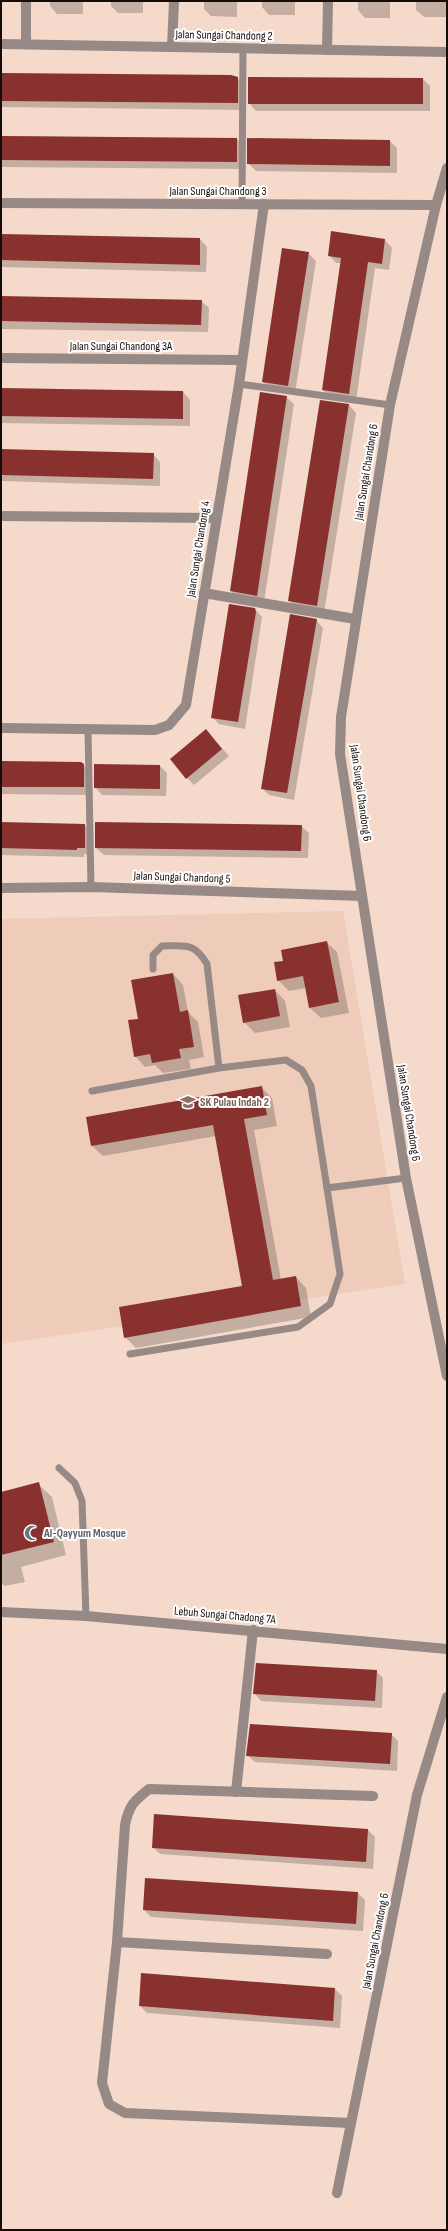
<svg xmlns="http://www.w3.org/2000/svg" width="448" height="2231" font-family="'Sofia Sans Condensed',sans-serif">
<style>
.built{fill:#efccb9}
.shadow{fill:#0003}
.building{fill:#88312f}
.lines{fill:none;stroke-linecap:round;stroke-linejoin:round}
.service{stroke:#968986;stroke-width:7}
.minor{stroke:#968986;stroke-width:10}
.labels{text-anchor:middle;stroke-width:4;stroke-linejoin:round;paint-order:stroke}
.street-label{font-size:12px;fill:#150c07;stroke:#fff}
.education-label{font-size:12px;font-weight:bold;fill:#785e54;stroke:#fff;text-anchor:start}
.worship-label{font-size:12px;font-weight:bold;fill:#5b616d;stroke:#fff;text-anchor:start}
</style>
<rect width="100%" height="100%" fill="#f5d9ca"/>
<polygon class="built" points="343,911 405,1284 1,1344 1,919"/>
<g class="shadow">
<polygon points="50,1 83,1 83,14 57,14 50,6"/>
<polygon points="111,1 143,1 143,13 118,13 111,6"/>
<polygon points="204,1 237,1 237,17 211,16 204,9"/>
<polygon points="262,1 295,1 295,15 269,15 262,7"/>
<polygon points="358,1 390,1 390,18 365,18 358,10"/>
<polygon points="416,1 447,1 447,17 424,17 416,10"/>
<polygon points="1,75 237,78 245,85 245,110 1,107"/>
<polygon points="423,79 430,86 430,111 256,111 249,103"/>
<polygon points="1,136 237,139 244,146 244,169 1,167"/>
<polygon points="390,141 397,148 397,173 256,171 248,163"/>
<polygon points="1,235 200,239 207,247 206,272 1,267"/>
<polygon points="385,240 392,248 389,270 375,268 356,401 330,397 323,390 341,263 336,263 329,255"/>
<polygon points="308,253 316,261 295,393 270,389 263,382"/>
<polygon points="1,298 201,301 209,308 208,332 1,329"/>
<polygon points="1,390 183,392 190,400 190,426 1,423"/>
<polygon points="286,397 294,404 264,602 239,598 231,591"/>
<polygon points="349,405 356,413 324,613 297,608 289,600"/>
<polygon points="1,450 153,454 160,462 160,486 1,481"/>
<polygon points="255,609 262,617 245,729 219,724 212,717"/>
<polygon points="316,620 323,628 294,800 269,795 262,788"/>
<polygon points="206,730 229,756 194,785 187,778"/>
<polygon points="1,763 83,765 91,772 88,795 1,794"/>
<polygon points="160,766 167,773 166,796 102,795 95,787"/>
<polygon points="1,823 84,825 92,832 92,855 84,854 84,857 1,855"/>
<polygon points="301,826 309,833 308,858 104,855 96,848"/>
<polygon points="326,942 337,952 349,1013 321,1018 310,1008 306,988 289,991 278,980 284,962"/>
<polygon points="173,974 183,985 188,1012 198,1022 204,1057 189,1060 191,1069 163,1073 155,1065 145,1067 135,1056 139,1020"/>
<polygon points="275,990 285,1001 290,1027 255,1033 244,1022"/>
<polygon points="261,1087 272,1098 277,1126 254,1130 281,1280 296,1277 306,1288 311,1317 136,1348 125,1337 243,1286 216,1136 103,1156 92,1146"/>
<polygon points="38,1484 52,1497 66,1555 21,1567 25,1582 5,1586 1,1583 1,1493"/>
<polygon points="376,1671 383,1678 382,1708 261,1701 254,1693"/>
<polygon points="391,1734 398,1741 397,1771 255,1762 247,1755"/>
<polygon points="368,1830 375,1837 373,1869 160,1854 153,1847"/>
<polygon points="358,1893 365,1900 363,1931 151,1917 144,1910"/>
<polygon points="142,1974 335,1989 342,1996 340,2028 147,2013 140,2006"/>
</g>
<g class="building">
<polygon points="1,73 231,75 238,77 238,103 1,101"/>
<polygon points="248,77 423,78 423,104 248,104"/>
<polygon points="1,136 237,138 237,162 1,160"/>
<polygon points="247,138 390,140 390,166 247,164"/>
<polygon points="331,231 385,239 382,264 368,262 349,394 322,390 341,258 328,256"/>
<polygon points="1,234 200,238 200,265 1,260"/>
<polygon points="282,248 309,252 288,386 262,382"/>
<polygon points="1,296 202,300 201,325 1,321"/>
<polygon points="1,388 183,391 183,419 1,416"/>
<polygon points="260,392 287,396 257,596 230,591"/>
<polygon points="320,400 349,404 317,606 288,601"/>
<polygon points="1,449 154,453 153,479 1,475"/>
<polygon points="229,604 255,608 256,612 238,722 211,718"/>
<polygon points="290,614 317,619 287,793 261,789"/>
<polygon points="206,729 222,749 186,779 170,759"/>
<polygon points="1,761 81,762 84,764 84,787 1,787"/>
<polygon points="94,764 160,765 160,789 94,788"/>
<polygon points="1,822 85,824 85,848 77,848 77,850 1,848"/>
<polygon points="95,822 302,825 301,851 95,848"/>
<polygon points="327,941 339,1002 309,1008 303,976 277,981 274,962 283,961 281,950"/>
<polygon points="173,973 180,1012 188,1010 194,1047 179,1049 181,1058 152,1063 150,1054 134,1057 128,1020 138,1019 131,980"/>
<polygon points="275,989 280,1016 243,1023 238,995"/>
<polygon points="262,1086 267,1115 244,1119 273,1280 296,1276 301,1306 124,1338 119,1307 242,1286 213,1125 91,1146 86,1117"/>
<polygon points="39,1482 54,1542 1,1555 1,1492"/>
<polygon points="256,1663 377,1670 375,1701 253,1694"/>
<polygon points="250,1724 392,1733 390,1764 246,1756"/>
<polygon points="154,1814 368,1829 366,1862 152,1848"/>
<polygon points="145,1878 358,1892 356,1924 143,1910"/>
<polygon points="141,1973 335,1988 333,2021 139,2006"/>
</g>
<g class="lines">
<g class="service">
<polyline points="242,204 243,48"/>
<polyline points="239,384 390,405"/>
<polyline points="88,730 91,887"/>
<path d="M153,969V955L162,946C186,946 194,942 207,964L219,1068"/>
<polyline points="92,1091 219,1068 286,1060 302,1070 311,1086 327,1188 406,1178"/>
<polyline points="130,1354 298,1327 330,1304 340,1274 327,1188"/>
<polyline points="59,1468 75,1483 82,1501 86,1616"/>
</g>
<g class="minor">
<polyline points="26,1 26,44"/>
<polyline points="1,44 447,52"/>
<polyline points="172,47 174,1"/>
<polyline points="327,50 328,1"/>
<polyline points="447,168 436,205 390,405 341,717 340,754 406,1178 447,1376"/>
<polyline points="1,203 436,205"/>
<polyline points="1,358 241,360"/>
<polyline points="1,516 216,518"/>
<polyline points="204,593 355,619"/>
<polyline points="1,728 155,730 169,725 186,705 239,384 264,204"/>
<polyline points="1,888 91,887 362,896"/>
<polyline points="1,1612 86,1616 447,1649"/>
<polyline points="236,1792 253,1630"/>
<polyline points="117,1942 327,1954"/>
<path d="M351,2123L125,2113L109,2104L102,2083L117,1942L125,1825C129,1805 134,1801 149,1789L373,1796"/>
<polyline points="337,2193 417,1795 447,1697"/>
</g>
</g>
<defs>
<g id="school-bare" transform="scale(1.2)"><path d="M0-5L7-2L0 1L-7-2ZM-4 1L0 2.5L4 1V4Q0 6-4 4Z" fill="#8d6e63" stroke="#fff" stroke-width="2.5" paint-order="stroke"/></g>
<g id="mosque-bare" transform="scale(1.2)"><path d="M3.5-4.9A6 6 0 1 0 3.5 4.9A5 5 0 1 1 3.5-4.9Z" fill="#6b7280" stroke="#fff" stroke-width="2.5" paint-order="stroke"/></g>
</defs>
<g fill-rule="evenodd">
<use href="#school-bare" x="188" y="1102"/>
<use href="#mosque-bare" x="32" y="1533"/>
</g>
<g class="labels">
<g class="street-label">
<text transform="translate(224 35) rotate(1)" y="4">Jalan Sungai Chandong 2</text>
<text x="218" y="195">Jalan Sungai Chandong 3</text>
<text x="121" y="350">Jalan Sungai Chandong 3A</text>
<text transform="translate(366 472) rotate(-81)" y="4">Jalan Sungai Chandong 6</text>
<text transform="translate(198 549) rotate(-81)" y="4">Jalan Sungai Chandong 4</text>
<text transform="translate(361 793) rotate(82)" y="4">Jalan Sungai Chandong 6</text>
<text transform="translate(182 877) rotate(2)" y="4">Jalan Sungai Chandong 5</text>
<text transform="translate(409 1113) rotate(81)" y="4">Jalan Sungai Chandong 6</text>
<text transform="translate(225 1615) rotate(5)" y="4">Lebuh Sungai Chadong 7A</text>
<text transform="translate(375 1941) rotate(-79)" y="4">Jalan Sungai Chandong 6</text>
</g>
<g class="education-label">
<text x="200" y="1106">SK Pulau Indah 2</text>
</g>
<g class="worship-label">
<text x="44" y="1537">Al-Qayyum Mosque</text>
</g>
</g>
<rect width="448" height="2231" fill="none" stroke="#150c07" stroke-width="4"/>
</svg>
